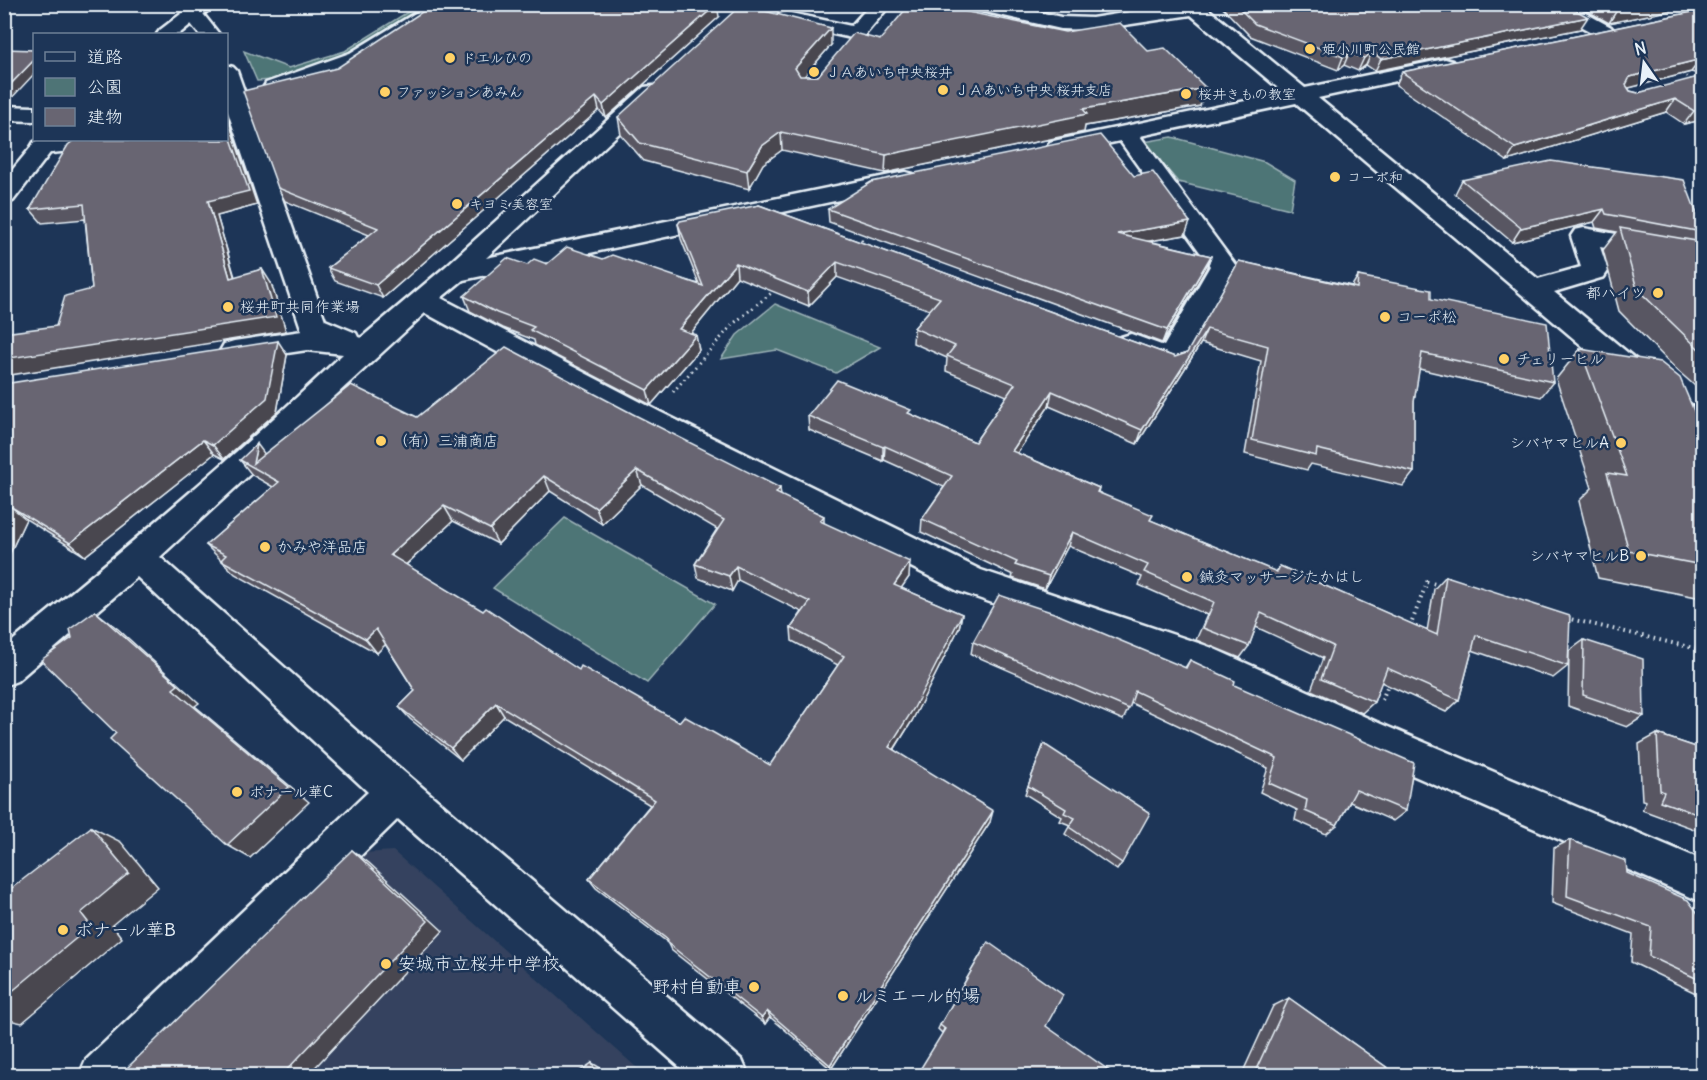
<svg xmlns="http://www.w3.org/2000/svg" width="1707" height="1080" font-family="Delius,'Klee One',sans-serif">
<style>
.built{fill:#34435f}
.green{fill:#4e7476;stroke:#9bb2b7;stroke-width:1.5}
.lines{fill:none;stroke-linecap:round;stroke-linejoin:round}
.minor-casing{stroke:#e8f1f8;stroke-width:5}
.major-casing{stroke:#e8f1f8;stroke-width:5}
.path-far2{stroke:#e8f1f8;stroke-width:2;stroke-dasharray:1 3;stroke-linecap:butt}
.path-far1{stroke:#e8f1f8;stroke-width:3;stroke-dasharray:1.5 4;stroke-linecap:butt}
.path{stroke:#e8f1f8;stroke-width:4;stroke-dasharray:1.5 4.5;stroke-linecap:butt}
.minor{fill:#1d3557;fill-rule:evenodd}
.major{fill:#1d3557;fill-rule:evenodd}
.wall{fill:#595762;stroke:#e8f1f8;stroke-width:1.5;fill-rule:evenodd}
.shaded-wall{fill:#494750;stroke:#e8f1f8;stroke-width:1.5}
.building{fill:#686572;stroke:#e8f1f8;stroke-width:1.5;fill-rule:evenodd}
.poi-dot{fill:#ffd166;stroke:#1d3557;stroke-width:2}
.labels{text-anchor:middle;stroke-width:5;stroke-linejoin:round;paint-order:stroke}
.far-poi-label{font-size:14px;fill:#e8f1f8;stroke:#1d3557;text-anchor:start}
.poi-label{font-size:15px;fill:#e8f1f8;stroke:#1d3557;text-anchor:start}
.near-poi-label{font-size:18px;fill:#e8f1f8;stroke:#1d3557;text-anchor:start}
</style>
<rect width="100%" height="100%" fill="#1d3557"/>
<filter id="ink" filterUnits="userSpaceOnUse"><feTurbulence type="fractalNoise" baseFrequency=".0167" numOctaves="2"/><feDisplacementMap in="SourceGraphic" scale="12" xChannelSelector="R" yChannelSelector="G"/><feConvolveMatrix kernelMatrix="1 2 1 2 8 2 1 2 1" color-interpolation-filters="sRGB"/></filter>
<g filter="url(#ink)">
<polygon class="built" points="393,851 645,1075 138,1076 364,853"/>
<g class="green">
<polygon points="419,5 426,5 349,53 274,80 257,81 244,51 289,68 345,51"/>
<polygon points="1172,137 1265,162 1295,180 1290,209 1178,182 1144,142"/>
<polygon points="775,304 880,347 836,373 777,350 721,359 737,335"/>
<polygon points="565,518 715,604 647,683 493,588"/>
</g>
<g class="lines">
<g class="minor-casing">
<g id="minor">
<polygon points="430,4 453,4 364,61 282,93 274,94 266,93 263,88 266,83 350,53"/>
<polygon points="871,4 891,4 863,37 856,39 779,22 776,18 779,14 786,12 851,26"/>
<polygon points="966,4 1004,4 1061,17 1092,18 1180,4 1202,4 1305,88 1445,59 1452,61 1455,65 1452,69 1318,98 1538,279 1581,267 1571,236 1575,230 1584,228 1702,250 1702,266 1600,247 1608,271 1604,277 1554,292 1702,414 1702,441 1691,438 1296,103 1140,136 1236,266 1180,366 1170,369 1121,351 1117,344 1121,337 1131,334 1164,346 1210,266 1120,141 1058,154 1050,152 1047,147 1050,142 1058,140 1284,93 1191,15 1092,30 1061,29 968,8"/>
<polygon points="1544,4 1569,4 1611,27 1614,31 1611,35 1597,35 1546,8"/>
<polygon points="193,8 200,10 219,34 199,34 183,14 186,10"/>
<path d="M226,65L233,67L237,71L325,320L356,333L358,337L361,338L445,267L644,87L652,86L660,87L663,92L486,258L905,172L913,174L917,179L913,184L905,186L463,280L441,298L660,412L981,570L1210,647L1381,724L1702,860V902L1355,750L1186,670L958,591L638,428L425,313L160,557L369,742L742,1060L749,1076H690L398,819L136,1076H79L86,1060L368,792L137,577L17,681L4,686V648C120,553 235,457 343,354L307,350L234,361L224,358L220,351L224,344L234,341L302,331L226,106Z"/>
<polygon points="4,106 34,107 34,121 4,120"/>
<path d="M46,140H99L96,145C78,149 52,156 34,152L31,147L34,142Z"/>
</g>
</g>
<g class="major-casing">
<g id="major">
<polygon points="194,4 216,4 179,34 157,34 160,30"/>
<polygon points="37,140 60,140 13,201 4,203 4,180"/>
</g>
</g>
<polyline class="path-far2" points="1680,72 1692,80"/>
<g class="path-far1">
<polyline points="857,244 870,233"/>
<polyline points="673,392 733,324 775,290"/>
</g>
<g class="path">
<polyline points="1566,618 1702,650"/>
<polyline points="1410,627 1427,582 1443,586"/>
<polyline points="1382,700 1389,682"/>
</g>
<use href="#minor" class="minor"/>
<use href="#major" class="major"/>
</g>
<g class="wall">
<polygon points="1219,4 1565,4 1580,29 1375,71 1366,65 1358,71 1344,65 1338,70 1250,36"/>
<polygon points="1575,4 1702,4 1609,23"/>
<polygon points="1702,10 1702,75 1691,72 1628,88 1630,91 1638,93 1702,78 1702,120 1684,124 1666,112 1507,161 1396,85 1402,72"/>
<polygon points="719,17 606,118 599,110 383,298 335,281 328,268 369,235 285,201 278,188 337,68"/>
<polygon points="880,40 1200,106 1085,126 1084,132 885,173 782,150 763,164 749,189 644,161 621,135 618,117 831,45 804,76 818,76"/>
<polygon points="226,114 257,205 217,216 235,277 271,283 286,331 56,326 92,289 85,219 42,223 30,209 226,140"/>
<polygon points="1462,180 1702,227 1702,392 1678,371 1619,311 1603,250 1617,232 1596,228 1594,222 1512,242 1455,194"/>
<polygon points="759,205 1175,357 1187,353 1239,261 1352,286 1358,276 1431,299 1553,382 1541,397 1419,369 1414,402 1414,472 1403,486 1311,464 1307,470 1245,454 1261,361 1201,343 1137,444 1049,406 1017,453 1099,488 1098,492 1150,520 1276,572 1280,566 1427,631 1434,589 1446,576 1568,666 1553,678 1472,650 1459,700 1446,712 1381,682 1374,702 1362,713 1311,690 1323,658 1256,627 1249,646 1240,658 1196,640 1207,615 1139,585 1142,577 1068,546 1045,589 1012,578 1013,575 921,532 922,519 944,487 884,460 883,461 809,430 808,416 910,414 975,442 1007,396 946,371 947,358 913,343 914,328 930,310 837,277 809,306 737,277 691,333 699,350 651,405 535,345 534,340 503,328 470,311 464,296 527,265 603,259 699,284 681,239 678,224"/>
<polygon points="828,209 1185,235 1149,241 1211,256 1206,269 1162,343 829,222"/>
<polygon points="1580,349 1702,430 1702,598 1598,578 1579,501 1592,488 1556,379"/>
<polygon points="287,355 277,412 224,459 214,454 85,556 26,519 4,566 4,384"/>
<path d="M417,417L781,496L824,516V523L909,577L901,588L962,614L959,628L912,721L894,750L990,822L831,1069L770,1017L765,1024L671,950L667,942L596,888L589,879L650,805L504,716L461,760L410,719L399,707L415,691L385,644L377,653L235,574L206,545L273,487L252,475L240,460ZM642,485L717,529L695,564L698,578L732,591L738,580L802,612L791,628L792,641L838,665L770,765L679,722L579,670L406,565L453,521L498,544L550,491L602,524Z"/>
<polygon points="1584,640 1644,716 1627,727 1568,706 1569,651"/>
<polygon points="973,642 1185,668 1190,660 1234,685 1406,811 1393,821 1350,802 1337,825 1326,834 1295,820 1297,810 1260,792 1268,768 1131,703 1123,720 971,654"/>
<polygon points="1657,734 1702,749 1702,832 1642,810 1646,801 1642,800 1639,744"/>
<polygon points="1044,744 1122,863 1117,870 1065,834 1070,825 1060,821 1062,817 1025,794"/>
<polygon points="1570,840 1702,917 1702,996 1631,962 1633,934 1552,903 1554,848"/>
<polygon points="988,942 942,1033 938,1029 940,1025"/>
<polygon points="1289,998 1399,1076 1241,1076 1273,1006"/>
</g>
<g class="shaded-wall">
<polygon points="717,4 719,17 606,118 603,105"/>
<polygon points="1647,4 1702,4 1609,23 1617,10"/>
<polygon points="1588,17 1580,29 1375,71 1381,59"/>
<polygon points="831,28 831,45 796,86 795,68"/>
<polygon points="1372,52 1366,65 1358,71 1364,58"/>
<polygon points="1349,53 1344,65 1338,70 1343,57"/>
<polygon points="1701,59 1691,72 1621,90 1630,77"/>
<polygon points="34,60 34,74 6,104 4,104 4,91"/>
<polygon points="1206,88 1200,106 1085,126 1084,132 885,173 886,155 1083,109"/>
<polygon points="596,97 599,110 383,298 376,285"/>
<polygon points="1675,99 1666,112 1507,161 1515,148"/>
<polygon points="1702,109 1702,120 1684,124 1694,111"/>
<polygon points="226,114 257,205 217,216 239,293 230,278 208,201 226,124"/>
<polygon points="781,132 782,150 763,164 749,189 747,171 762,146"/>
<polygon points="1604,209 1594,222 1512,242 1521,228"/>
<polygon points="1190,222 1185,235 1114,247 1117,234"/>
<polygon points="1211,256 1206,269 1162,343 1167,330"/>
<polygon points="837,262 837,277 809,306 808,292"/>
<polygon points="736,263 737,277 682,344 679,329"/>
<polygon points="262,269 271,283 286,331 4,376 4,359"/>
<polygon points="1207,329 1201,343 1137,444 1142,430"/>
<polygon points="696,335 699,350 651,405 647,390"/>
<polygon points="278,341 287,355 277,412 224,459 213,445"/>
<polygon points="1052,391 1049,406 1009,465 1012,451"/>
<polygon points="203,440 214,454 85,556 70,543"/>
<polygon points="257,444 269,460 253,463"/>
<polygon points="885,446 884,460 883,461 883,447"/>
<polygon points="637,470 642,485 602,524 596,508"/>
<polygon points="544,476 550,491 498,544 490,529"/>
<polygon points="780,488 782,504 776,493"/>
<polygon points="10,506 26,519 4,566 4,517"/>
<polygon points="444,506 453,521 400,570 390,555"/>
<polygon points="1072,532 1068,546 1045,589 1049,576"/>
<polygon points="910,562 909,577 893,600 894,585"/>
<polygon points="736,566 738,580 732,591 729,576"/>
<polygon points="95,611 118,629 199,703 195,706 309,802 250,858 227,845 173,689"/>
<polygon points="962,614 959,628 912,721 888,759 889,747"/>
<polygon points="376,629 387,643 377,653 366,639"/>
<polygon points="496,703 504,716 461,760 451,748"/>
<polygon points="993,811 990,822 831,1069 830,1065"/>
<polygon points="91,827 121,842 158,887 112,925 122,938 22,1023 4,1019 4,998 81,913"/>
<polygon points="352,850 369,863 443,931 307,1076 281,1076"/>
<polygon points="767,1011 770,1017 765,1024 762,1018"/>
<polygon points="592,1063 602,1069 605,1076 597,1076"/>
</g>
<g class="building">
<polygon points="434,4 717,4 603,105 596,97 376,285 328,268 378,228 278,188 243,91 337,68"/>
<polygon points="910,4 929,4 1065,32 1120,23 1148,51 1165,48 1206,88 1083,109 1087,114 886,155 781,132 762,146 747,171 640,143 618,117 741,5 831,28 795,68 800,76 818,76 854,33 880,40"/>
<polygon points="1235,4 1565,4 1588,17 1381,59 1372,52 1364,58 1349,53 1343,57 1255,24"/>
<polygon points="1606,4 1647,4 1617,10"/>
<polygon points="1702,10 1702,60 1701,59 1630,77 1626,85 1630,91 1638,93 1698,77 1702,78 1702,109 1694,111 1675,99 1515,148 1402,72"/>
<polygon points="4,49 34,50 34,60 4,91"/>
<polygon points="226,124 249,191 208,201 230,278 262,269 276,317 4,359 4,333 56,326 65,296 92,289 84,204 30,209 68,145 74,140 226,140"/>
<polygon points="1100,135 1134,176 1153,172 1190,222 1117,234 1211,256 1167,330 828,209 871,182"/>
<polygon points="1551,161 1684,180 1702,227 1702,232 1606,214 1604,209 1521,228 1462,180"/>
<polygon points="759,205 1175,357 1187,353 1239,261 1357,288 1358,276 1431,290 1431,299 1547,323 1553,382 1422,353 1414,402 1414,472 1317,449 1316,456 1252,440 1268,346 1207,329 1142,430 1052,391 1012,451 1099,488 1097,492 1153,515 1150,520 1277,572 1280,566 1437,635 1446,576 1570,616 1568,666 1476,635 1459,700 1387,668 1374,702 1321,679 1333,646 1261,613 1249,646 1203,628 1214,602 1144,572 1148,565 1072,532 1049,576 1015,565 1017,562 922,519 952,476 885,446 883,447 808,416 837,380 911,410 908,413 975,442 1015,384 947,356 955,346 914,328 940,298 837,262 808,292 736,263 679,329 696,335 647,390 530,330 534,327 497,313 464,296 507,258 527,265 534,259 547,264 567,247 603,259 612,255 703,286 678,224 680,221"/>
<polygon points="1620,228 1702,242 1702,352 1637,289"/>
<polygon points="278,341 267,398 213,445 203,440 70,543 10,506 4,517 4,384"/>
<path d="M506,347L633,414L780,488L776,493L824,516L820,521L910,562L894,585L962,614L914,708L889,747L993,811L830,1065L767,1011L762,1018L666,942L668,940L589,879L655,800L496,703L451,748L399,707L415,691L376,629L366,639L221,560L226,555L206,545L279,482L240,460L257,444L253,463L351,385L417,417ZM637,470L724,520L695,564L729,576L736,566L810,602L791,628L844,656L770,765L684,716L679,722L581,666L579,670L486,608L483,611L390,555L444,506L490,529L544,476L596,508Z"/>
<polygon points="1580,349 1660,362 1680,378 1702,430 1702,565 1629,551 1607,473 1627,476"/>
<polygon points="999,595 1054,613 1186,668 1190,660 1192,661 1235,681 1234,685 1414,763 1406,811 1356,790 1337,825 1305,811 1307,800 1269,783 1277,758 1135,691 1129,709 973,642"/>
<polygon points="95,611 178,685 173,689 289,787 227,845 110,739 116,733 41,660 72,638 70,629"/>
<polygon points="1584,640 1643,659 1644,716 1583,695"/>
<polygon points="1657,734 1702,749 1702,816 1660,801 1664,792 1660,790"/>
<polygon points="1044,744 1150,813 1122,863 1069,827 1075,818 1064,813 1066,809 1028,786"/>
<polygon points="91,827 129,873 81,913 91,926 4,998 4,894"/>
<polygon points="1570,840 1626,861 1627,873 1688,900 1700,916 1702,917 1702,981 1649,956 1651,927 1567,896"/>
<polygon points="352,850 428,921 281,1076 134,1076 127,1068"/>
<polygon points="988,942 1063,995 1046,1026 1117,1076 916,1076 945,1029 940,1025"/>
<polygon points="1289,998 1399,1076 1253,1076"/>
<polygon points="592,1063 597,1076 573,1076"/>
</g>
</g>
<g class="poi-dot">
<circle cx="1310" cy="49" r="6"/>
<circle cx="450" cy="58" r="6"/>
<circle cx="814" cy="72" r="6"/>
<circle cx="943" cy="90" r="6"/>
<circle cx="385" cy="92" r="6"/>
<circle cx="1186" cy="94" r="6"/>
<circle cx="1335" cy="177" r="6"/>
<circle cx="457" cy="204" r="6"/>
<circle cx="1658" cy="293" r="6"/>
<circle cx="228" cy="307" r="6"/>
<circle cx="1385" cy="317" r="6"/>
<circle cx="1504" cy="359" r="6"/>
<circle cx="381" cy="441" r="6"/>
<circle cx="1621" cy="443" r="6"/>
<circle cx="265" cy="547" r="6"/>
<circle cx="1641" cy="556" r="6"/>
<circle cx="1187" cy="577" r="6"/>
<circle cx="237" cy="792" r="6"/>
<circle cx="63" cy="930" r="6"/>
<circle cx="386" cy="964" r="6"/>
<circle cx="754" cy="987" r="6"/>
<circle cx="843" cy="996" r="6"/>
</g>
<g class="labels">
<g class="far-poi-label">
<text x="1322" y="54">姫小川町公民館</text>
<text x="462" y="63">ドエルひの</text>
<text x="826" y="77">ＪＡあいち中央桜井</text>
<text x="955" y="95">ＪＡあいち中央 桜井支店</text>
<text x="397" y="97">ファッションあみん</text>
<text x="1198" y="99">桜井きもの教室</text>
<text x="1347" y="182">コーポ和</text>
<text x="469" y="209">キヨミ美容室</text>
</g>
<g class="poi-label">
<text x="1646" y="298" text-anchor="end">都ハイツ</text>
<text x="240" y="312">桜井町共同作業場</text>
<text x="1397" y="322">コーポ松</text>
<text x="1516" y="364">チェリーヒル</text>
<text x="393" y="446">（有）三浦商店</text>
<text x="1609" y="448" text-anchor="end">シバヤマヒルA</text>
<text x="277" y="552">かみや洋品店</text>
<text x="1629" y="561" text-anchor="end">シバヤマヒルB</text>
<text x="1199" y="582">鍼灸マッサージたかはし</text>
<text x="249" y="797">ボナール華C</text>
</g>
<g class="near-poi-label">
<text x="75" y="936">ボナール華B</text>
<text x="398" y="970">安城市立桜井中学校</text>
<text x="742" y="993" text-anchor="end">野村自動車</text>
<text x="855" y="1002">ルミエール的場</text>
</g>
</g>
<rect width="1707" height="1080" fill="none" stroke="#1d3557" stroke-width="24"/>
<rect x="12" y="12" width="1683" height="1056" fill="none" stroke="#e8f1f8" stroke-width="2" filter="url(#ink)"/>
<rect x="33" y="33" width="195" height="108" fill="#1d3557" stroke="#6e8097" stroke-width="1.5"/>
<rect x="45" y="52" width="30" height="9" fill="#1d3557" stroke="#6e8097" stroke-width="1.5"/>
<text x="87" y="63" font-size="18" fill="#e8f1f8">道路</text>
<rect x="45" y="78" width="30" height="18" fill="#4e7476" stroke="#6e8097" stroke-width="1.5"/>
<text x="87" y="93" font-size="18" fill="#e8f1f8">公園</text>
<rect x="45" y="108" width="30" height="18" fill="#686572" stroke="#6e8097" stroke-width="1.5"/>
<text x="87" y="123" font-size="18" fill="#e8f1f8">建物</text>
<g transform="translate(1644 63) rotate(346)" stroke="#1d3557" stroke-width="4.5" paint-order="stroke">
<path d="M0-4.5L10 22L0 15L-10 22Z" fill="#e8f1f8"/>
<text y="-9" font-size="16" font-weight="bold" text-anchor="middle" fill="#e8f1f8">N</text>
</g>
</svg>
